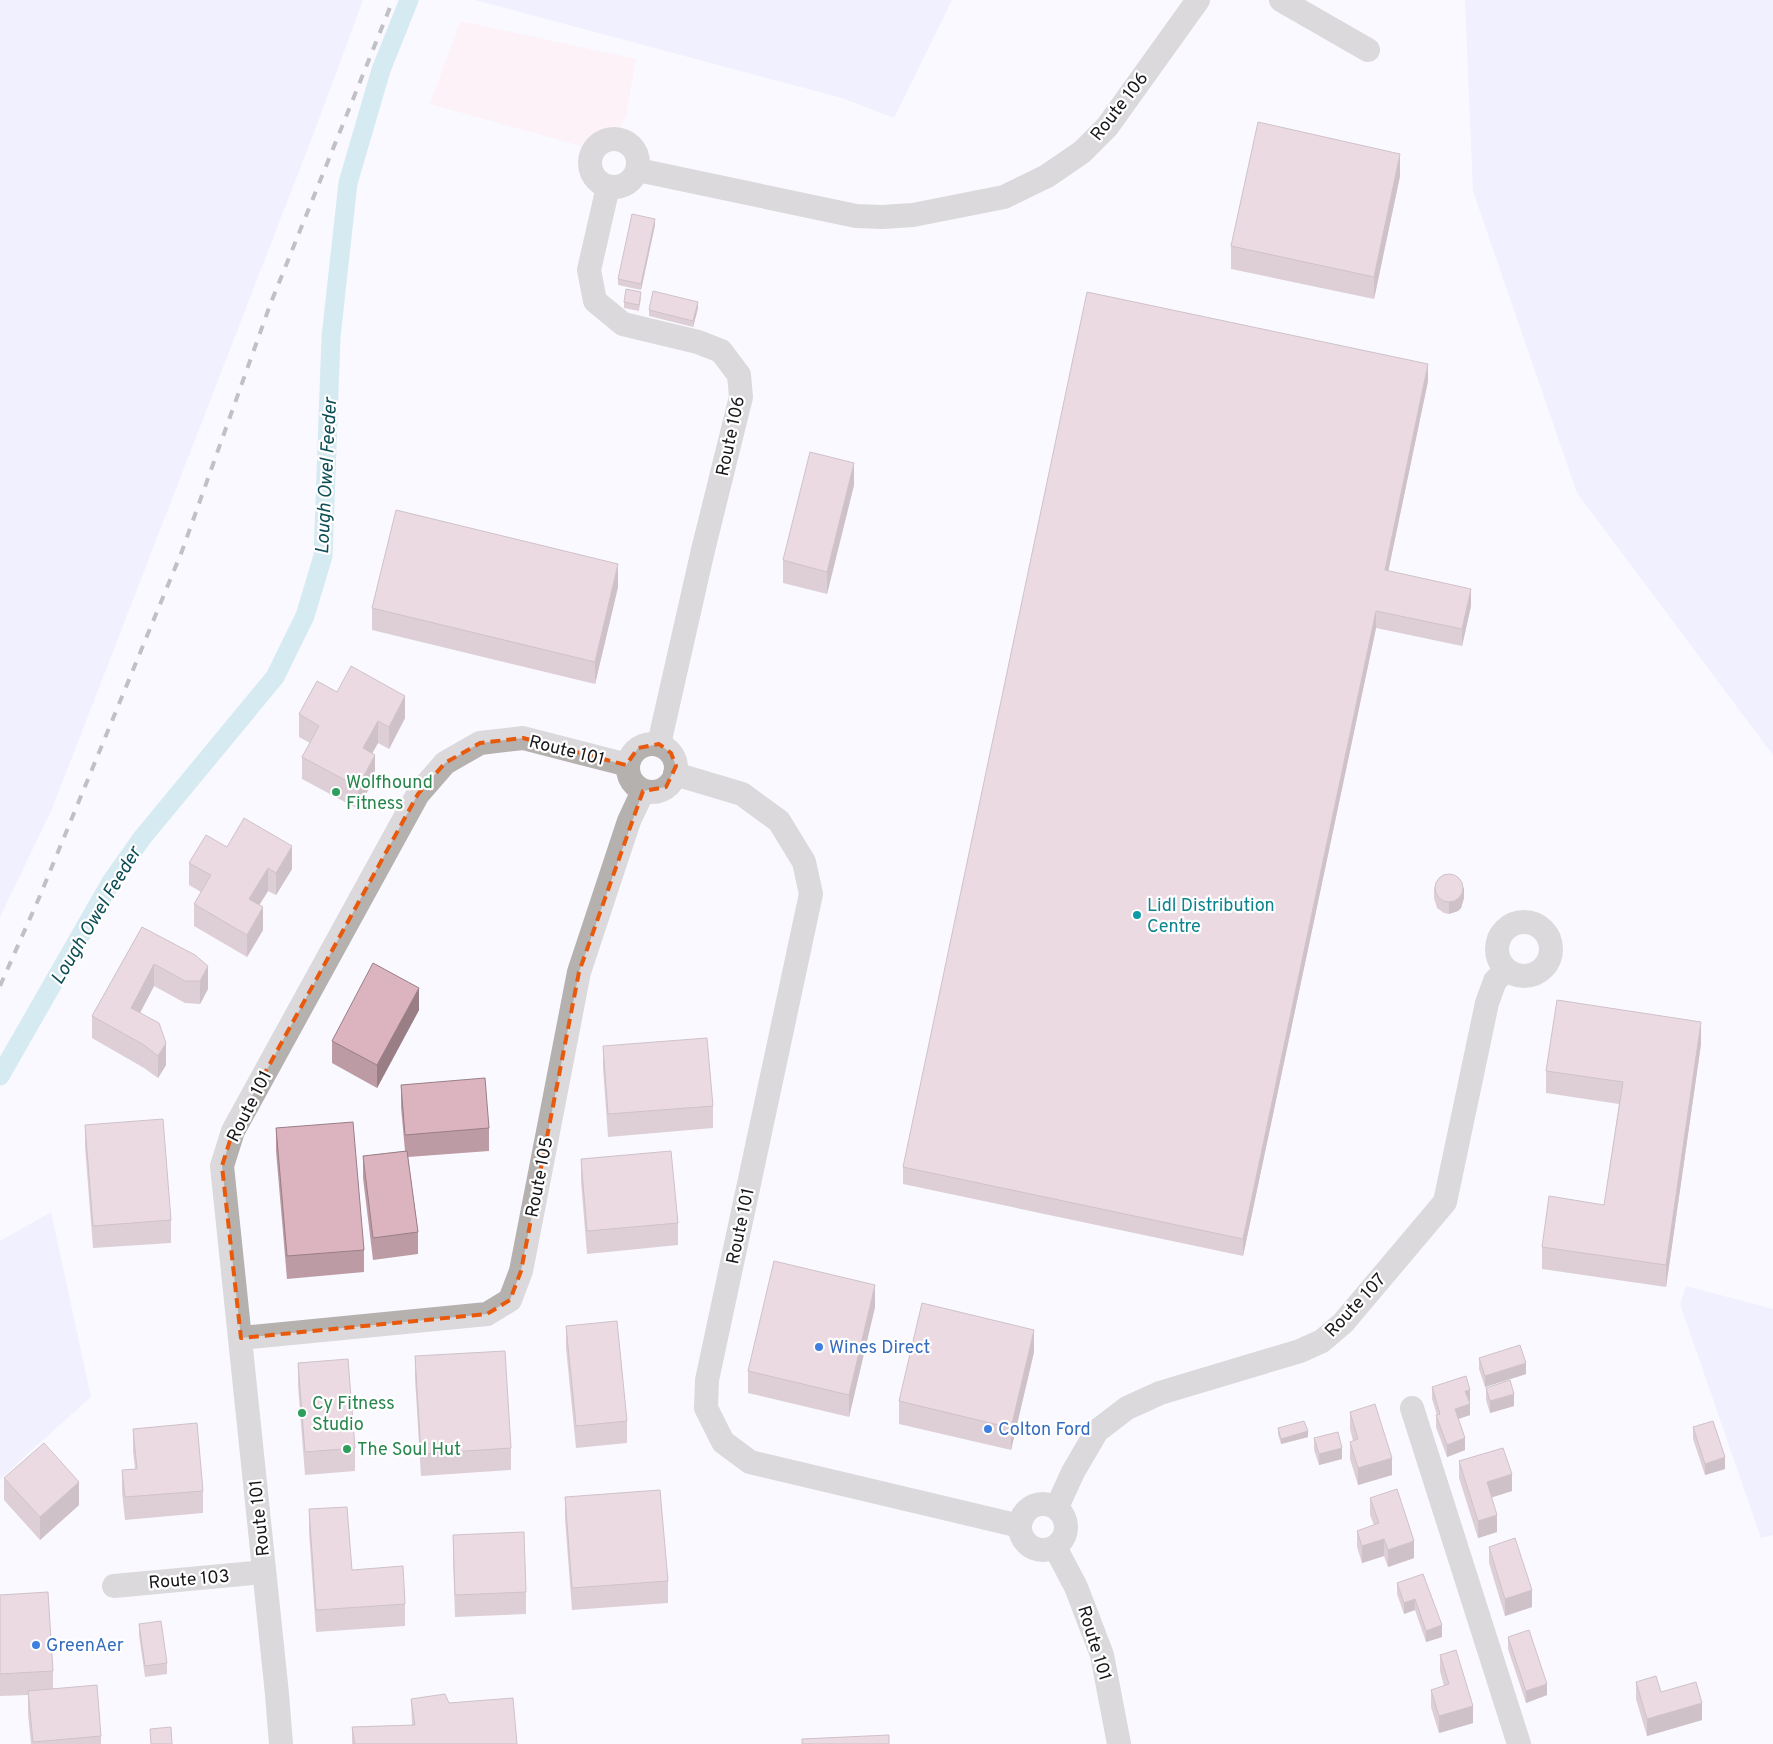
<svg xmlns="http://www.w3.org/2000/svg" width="1773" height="1744" font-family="Overpass,sans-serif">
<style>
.industrial{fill:#fee9ef}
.green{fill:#e5e4fd}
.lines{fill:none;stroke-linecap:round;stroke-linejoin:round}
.canal{stroke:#abd7df;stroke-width:19}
.minor{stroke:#b5b1af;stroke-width:24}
.rail{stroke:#7a7a7e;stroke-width:4;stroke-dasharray:9 9;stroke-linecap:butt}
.wall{fill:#bd9ba4}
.shaded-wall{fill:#9a7e86}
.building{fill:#dcb4bf;stroke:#9a7e86}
.marked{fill:none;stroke:#e8590c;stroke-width:4;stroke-dasharray:10 6;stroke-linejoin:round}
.leisure-dot{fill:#2e9e5b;stroke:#fff;stroke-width:2}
.culture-dot{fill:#0f9aa8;stroke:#fff;stroke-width:2}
.shop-dot{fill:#3f7fe0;stroke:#fff;stroke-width:2}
.labels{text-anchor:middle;stroke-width:4.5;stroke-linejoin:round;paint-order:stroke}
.street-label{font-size:18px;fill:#18181b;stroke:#fff}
.leisure-label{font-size:18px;fill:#27864d;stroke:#fff;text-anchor:start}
.culture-label{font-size:18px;fill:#0d838f;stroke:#fff;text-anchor:start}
.shop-label{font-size:18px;fill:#366cbe;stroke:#fff;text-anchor:start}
.water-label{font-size:19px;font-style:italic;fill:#0d4e56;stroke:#fff}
</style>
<rect width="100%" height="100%" fill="#f9f9ff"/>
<polygon class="industrial" points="460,21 636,59 626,116 619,129 596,137 589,141 585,147 430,104"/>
<g class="green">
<polygon points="0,0 363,0 318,122 52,809 0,917"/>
<polygon points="475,0 952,0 894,118 842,98"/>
<polygon points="1465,0 1773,0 1773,755 1577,493 1473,191"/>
<polygon points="51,1212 91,1397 24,1457 0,1480 0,1241"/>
<polygon points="1686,1286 1773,1309 1773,1535 1761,1538 1680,1304"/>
</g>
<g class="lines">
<polyline class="canal" points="0,1076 111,882 142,838 275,677 305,616 323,556 331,337 348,183 381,70 409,0"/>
<g class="minor">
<polyline points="1281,0 1368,50"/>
<circle cx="614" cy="163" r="24"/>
<polyline points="638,170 856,216 882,217 913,215 1004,197 1047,176 1082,152 1107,127 1198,0"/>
<polyline points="608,187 589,270 595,301 623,324 698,342 721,351 739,375 741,397 703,550 659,744"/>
<circle cx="652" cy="768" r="24"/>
<polyline points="675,774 742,794 779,821 804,862 811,894 707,1380 706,1408 723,1442 750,1462 1020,1526"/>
<circle cx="1524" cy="949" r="27"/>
<polyline points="241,1338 487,1314 510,1300 521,1271 579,972 629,821 643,791"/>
<polyline points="1412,1408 1519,1744"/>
<circle cx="1043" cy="1527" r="23"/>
<polyline points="1057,1507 1073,1472 1097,1431 1127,1408 1160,1393 1300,1351 1322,1341 1343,1323 1445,1202 1487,1003 1495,981 1506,970"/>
<polyline points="1055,1547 1076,1587 1102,1655 1119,1744"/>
<polyline points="114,1586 264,1572"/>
<polyline points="281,1744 277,1694 222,1166 233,1131 418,794 445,763 480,743 523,738 628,765"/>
</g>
<polyline class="rail" points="0,986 39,898 182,551 270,305 393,0"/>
</g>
<g class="wall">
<polygon points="1400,176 1374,299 1231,269 1231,246"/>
<polygon points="655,225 641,290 618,285 618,279"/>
<polygon points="641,298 639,311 624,308 624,302"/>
<polygon points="698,308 693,327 649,316 649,310"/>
<polygon points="1428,381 1388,571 1471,606 1462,646 1376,628 1243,1256 903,1184 903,1167"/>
<polygon points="854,485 827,594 783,583 783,560"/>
<polygon points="618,587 595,684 372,630 372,608"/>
<polygon points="337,692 405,718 389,749 378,743 372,753 375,777 358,809 302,779 302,757 310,743 299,737 299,714"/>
<polygon points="227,847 292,869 276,895 268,891 259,905 263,930 247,957 194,926 194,904 201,892 189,885 189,863"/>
<polygon points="1434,887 1464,898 1461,908 1458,911 1449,914 1444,913 1437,908 1434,898"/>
<polygon points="142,927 208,989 200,1004 185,1003 154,986 140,1013 166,1065 158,1078 144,1068 92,1038 92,1016"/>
<polygon points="419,1010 377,1088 332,1063 332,1041"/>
<polygon points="1701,1044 1666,1287 1542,1269 1542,1247 1604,1205 1619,1104 1546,1093 1546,1071"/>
<polygon points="603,1046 713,1106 713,1128 608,1137 603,1068"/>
<polygon points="401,1085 489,1128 489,1151 408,1157 418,1232 418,1254 373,1260 363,1178 363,1156 405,1151 401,1107"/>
<polygon points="85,1125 171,1220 171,1243 93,1248 85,1147"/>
<polygon points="276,1128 364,1250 364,1272 287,1279 276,1151"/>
<polygon points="581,1159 678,1223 678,1245 587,1254 581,1182"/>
<polygon points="875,1307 849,1417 748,1393 748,1371"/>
<polygon points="566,1326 627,1421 627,1443 576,1448 566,1348"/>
<polygon points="1034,1352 1011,1450 899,1424 899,1401"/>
<polygon points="415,1356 511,1448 511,1470 421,1476 415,1379"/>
<polygon points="1479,1358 1526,1374 1485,1387 1479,1369"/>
<polygon points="298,1363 355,1448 355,1471 305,1475 298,1386"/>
<polygon points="1432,1387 1470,1401 1469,1401 1470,1415 1458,1419 1465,1450 1447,1457 1436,1427 1436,1415 1437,1415 1432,1399"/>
<polygon points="1486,1388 1514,1406 1490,1413 1486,1400"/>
<polygon points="1350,1412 1392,1475 1358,1485 1350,1459 1350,1442 1353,1441 1350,1429"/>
<polygon points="1693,1427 1725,1469 1705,1475 1693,1439"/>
<polygon points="1278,1428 1308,1437 1281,1444 1278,1434"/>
<polygon points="133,1429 203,1491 203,1513 125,1520 122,1492 122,1470 135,1469 133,1451"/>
<polygon points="1314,1438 1342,1459 1319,1465 1314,1450"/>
<polygon points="1459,1461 1512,1491 1491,1497 1497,1532 1478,1538 1459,1478"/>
<polygon points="4,1478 79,1505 40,1540 4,1500"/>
<polygon points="565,1497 668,1581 668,1603 572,1610 565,1519"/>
<polygon points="1370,1498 1414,1558 1388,1567 1384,1556 1362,1563 1357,1547 1357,1531 1374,1525 1370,1515"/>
<polygon points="309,1509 352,1570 405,1604 405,1626 316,1632 309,1532"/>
<polygon points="453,1535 526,1592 526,1614 455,1617 453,1557"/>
<polygon points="1489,1547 1532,1607 1505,1616 1489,1563"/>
<polygon points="1423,1574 1442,1637 1426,1642 1415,1610 1404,1614 1397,1594 1397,1583"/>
<polygon points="0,1595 53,1671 53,1689 101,1736 101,1744 31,1744 28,1714 28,1695 0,1696"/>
<polygon points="139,1624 167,1663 167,1674 145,1677 139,1635"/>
<polygon points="1508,1637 1547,1695 1526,1703 1508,1649"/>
<polygon points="1440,1655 1473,1723 1439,1733 1431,1707 1431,1690 1444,1686 1440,1671"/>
<polygon points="1636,1682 1661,1692 1702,1720 1647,1736 1636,1699"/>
<polygon points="411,1699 449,1703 517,1744 352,1744 352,1727 412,1725"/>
</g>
<g class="shaded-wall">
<polygon points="1400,154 1400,176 1374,299 1374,277"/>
<polygon points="655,219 655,225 641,290 641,284"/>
<polygon points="698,302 698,308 693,327 693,321"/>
<polygon points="1428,364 1428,381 1385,587 1385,570"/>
<polygon points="854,463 854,485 827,594 827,572"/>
<polygon points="618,564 618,587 595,684 595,662"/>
<polygon points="1471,589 1471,606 1462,646 1462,629"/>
<polygon points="1376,611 1376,628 1243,1256 1243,1239"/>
<polygon points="405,696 405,718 389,749 389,727"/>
<polygon points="378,721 378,743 363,770 363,748"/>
<polygon points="375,755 375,777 358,809 358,787"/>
<polygon points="292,846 292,869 276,895 276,873"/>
<polygon points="268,868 268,891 249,922 249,899"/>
<polygon points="1464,887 1464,898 1461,908 1458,911 1449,914 1449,903"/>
<polygon points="263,907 263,930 247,957 247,935"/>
<polygon points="154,964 154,986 131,1030 131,1008"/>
<polygon points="208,966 208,989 200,1004 200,981"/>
<polygon points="419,988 419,1010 377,1088 377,1065"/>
<polygon points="1701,1022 1701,1044 1666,1287 1666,1265"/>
<polygon points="166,1043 166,1065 158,1078 158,1056"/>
<polygon points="875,1285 875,1307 849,1417 849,1395"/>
<polygon points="1034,1330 1034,1352 1011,1450 1011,1428"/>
<polygon points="1526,1363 1526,1374 1485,1387 1485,1376"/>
<polygon points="1470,1390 1470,1401 1465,1403 1465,1391"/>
<polygon points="1514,1394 1514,1406 1490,1413 1490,1401"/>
<polygon points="1470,1404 1470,1415 1455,1420 1455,1409"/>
<polygon points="1308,1431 1308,1437 1281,1444 1281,1439"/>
<polygon points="1465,1438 1465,1450 1447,1457 1447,1445"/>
<polygon points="1342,1448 1342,1459 1319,1465 1319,1454"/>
<polygon points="1725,1457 1725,1469 1705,1475 1705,1464"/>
<polygon points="1392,1458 1392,1475 1358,1485 1358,1468"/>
<polygon points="1512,1474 1512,1491 1487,1499 1487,1482"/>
<polygon points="79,1482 79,1505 40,1540 40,1517"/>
<polygon points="1497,1515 1497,1532 1478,1538 1478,1521"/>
<polygon points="1384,1539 1384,1556 1362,1563 1362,1546"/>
<polygon points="1414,1541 1414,1558 1388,1567 1388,1550"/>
<polygon points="1532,1590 1532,1607 1505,1616 1505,1599"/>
<polygon points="1415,1599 1415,1610 1404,1614 1404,1603"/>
<polygon points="1442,1625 1442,1637 1426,1642 1426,1631"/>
<polygon points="1547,1684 1547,1695 1526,1703 1526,1691"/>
<polygon points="1702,1703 1702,1720 1647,1736 1647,1719"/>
<polygon points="1473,1706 1473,1723 1439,1733 1439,1716"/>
</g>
<g class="building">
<polygon points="1258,122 1400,154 1374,277 1231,246"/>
<polygon points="632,214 655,219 641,284 618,279"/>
<polygon points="626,289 641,292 639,305 624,302"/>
<polygon points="653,291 698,302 693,321 649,310"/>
<polygon points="1087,292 1428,364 1385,570 1471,589 1462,629 1376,611 1243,1239 903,1167"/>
<polygon points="810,452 854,463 827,572 783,560"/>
<polygon points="396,510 618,564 595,662 372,608"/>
<polygon points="351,666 405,696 389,727 378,721 363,748 375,755 358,787 302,757 319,726 299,714 317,681 337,692"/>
<polygon points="244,818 292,846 276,873 268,868 249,899 263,907 247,935 194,904 211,875 189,863 206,835 227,847"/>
<circle cx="1449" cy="888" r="14"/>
<polygon points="142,927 195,955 208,966 200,981 185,981 154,964 131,1008 159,1023 166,1043 158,1056 144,1045 92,1016"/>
<polygon points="373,963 419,988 377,1065 332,1041"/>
<polygon points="1557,1000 1701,1022 1666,1265 1542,1247 1549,1196 1604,1205 1623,1082 1546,1071"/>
<polygon points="707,1038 713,1106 608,1114 603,1046"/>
<polygon points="485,1078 489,1128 405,1135 401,1085"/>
<polygon points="163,1119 171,1220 93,1226 85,1125"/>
<polygon points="353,1122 364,1250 287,1256 276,1128"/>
<polygon points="407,1151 418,1232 373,1238 363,1156"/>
<polygon points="671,1151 678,1223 587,1231 581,1159"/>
<polygon points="774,1261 875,1285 849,1395 748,1371"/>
<polygon points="922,1303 1034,1330 1011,1428 899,1401"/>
<polygon points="617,1321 627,1421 576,1426 566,1326"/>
<polygon points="1520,1345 1526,1363 1485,1376 1479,1358"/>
<polygon points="505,1351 511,1448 421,1454 415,1356"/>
<polygon points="348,1359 355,1448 305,1452 298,1363"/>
<polygon points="1466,1376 1470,1390 1465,1391 1470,1404 1455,1409 1465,1438 1447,1445 1436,1415 1440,1414 1432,1387"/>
<polygon points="1510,1380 1514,1394 1490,1401 1486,1388"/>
<polygon points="1375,1404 1392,1458 1358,1468 1350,1442 1358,1439 1350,1412"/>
<polygon points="1304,1421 1308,1431 1281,1439 1278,1428"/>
<polygon points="1713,1421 1725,1457 1705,1464 1693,1427"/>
<polygon points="197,1423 203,1491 125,1497 122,1470 137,1469 133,1429"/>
<polygon points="1338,1432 1342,1448 1319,1454 1314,1438"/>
<polygon points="44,1443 79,1482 40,1517 4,1478"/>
<polygon points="1503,1448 1512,1474 1487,1482 1497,1515 1478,1521 1459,1461"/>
<polygon points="1397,1489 1414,1541 1388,1550 1384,1539 1362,1546 1357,1531 1379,1523 1370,1498"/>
<polygon points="660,1490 668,1581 572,1588 565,1497"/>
<polygon points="347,1507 352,1570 403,1566 405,1604 316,1610 309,1509"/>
<polygon points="524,1532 526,1592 455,1595 453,1535"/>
<polygon points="1515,1538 1532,1590 1505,1599 1489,1547"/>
<polygon points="1423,1574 1442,1625 1426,1631 1415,1599 1404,1603 1397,1583"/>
<polygon points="48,1592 53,1671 0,1674 0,1595"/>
<polygon points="161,1621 167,1663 145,1666 139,1624"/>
<polygon points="1529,1630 1547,1684 1526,1691 1508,1637"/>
<polygon points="1456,1650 1473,1706 1439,1716 1431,1690 1449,1684 1440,1655"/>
<polygon points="1656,1676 1661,1692 1696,1682 1702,1703 1647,1719 1636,1682"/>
<polygon points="97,1685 101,1736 33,1742 28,1691"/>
<polygon points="445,1694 449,1703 513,1698 517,1744 355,1744 352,1727 415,1725 411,1699"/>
<polygon points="171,1727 172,1744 151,1744 150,1729"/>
<polygon points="889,1735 889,1744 802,1744 802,1739"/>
</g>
<path d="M0 0H1773V1744H0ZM523,738L626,765L638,748L659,744L671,753L676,766L666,787L643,791L579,972L521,1271L510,1300L487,1314L241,1338L222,1166L233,1131L418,794L445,763L480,743Z" fill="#f9f9ff" fill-opacity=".55" fill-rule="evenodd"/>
<path class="marked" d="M523,738L626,765L638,748L659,744L671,753L676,766L666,787L643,791L579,972L521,1271L510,1300L487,1314L241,1338L222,1166L233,1131L418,794L445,763L480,743Z"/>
<g class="leisure-dot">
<circle cx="336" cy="792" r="5"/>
<circle cx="302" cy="1413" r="5"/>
<circle cx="347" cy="1449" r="5"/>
</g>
<circle class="culture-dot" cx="1137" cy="915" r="5"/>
<g class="shop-dot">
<circle cx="819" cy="1347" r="5"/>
<circle cx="988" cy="1429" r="5"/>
<circle cx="36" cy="1645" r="5"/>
</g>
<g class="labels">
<g class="street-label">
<text transform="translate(1119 106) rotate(-52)" y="6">Route 106</text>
<text transform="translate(730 436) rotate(-78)" y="6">Route 106</text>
<text transform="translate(567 750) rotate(14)" y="6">Route 101</text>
<text transform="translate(249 1106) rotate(-63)" y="6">Route 101</text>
<text transform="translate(539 1177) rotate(-79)" y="6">Route 105</text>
<text transform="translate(740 1226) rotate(-78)" y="6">Route 101</text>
<text transform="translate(1355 1305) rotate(-47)" y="6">Route 107</text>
<text transform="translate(259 1518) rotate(-96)" y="6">Route 101</text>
<text transform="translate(189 1579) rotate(-5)" y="6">Route 103</text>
<text transform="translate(1095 1643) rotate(73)" y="6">Route 101</text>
</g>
<g class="leisure-label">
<text x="346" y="788">Wolfhound<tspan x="346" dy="21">Fitness</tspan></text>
<text x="312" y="1409">Cy Fitness<tspan x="312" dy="21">Studio</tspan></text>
<text x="357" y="1455">The Soul Hut</text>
</g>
<g class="culture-label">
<text x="1147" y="911">Lidl Distribution<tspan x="1147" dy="21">Centre</tspan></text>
</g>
<g class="shop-label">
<text x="829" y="1353">Wines Direct</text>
<text x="998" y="1435">Colton Ford</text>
<text x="46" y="1651">GreenAer</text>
</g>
<g class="water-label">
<text transform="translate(325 476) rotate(-87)" y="7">Lough Owel Feeder</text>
<text transform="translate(95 915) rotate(-59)" y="7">Lough Owel Feeder</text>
</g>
</g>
</svg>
